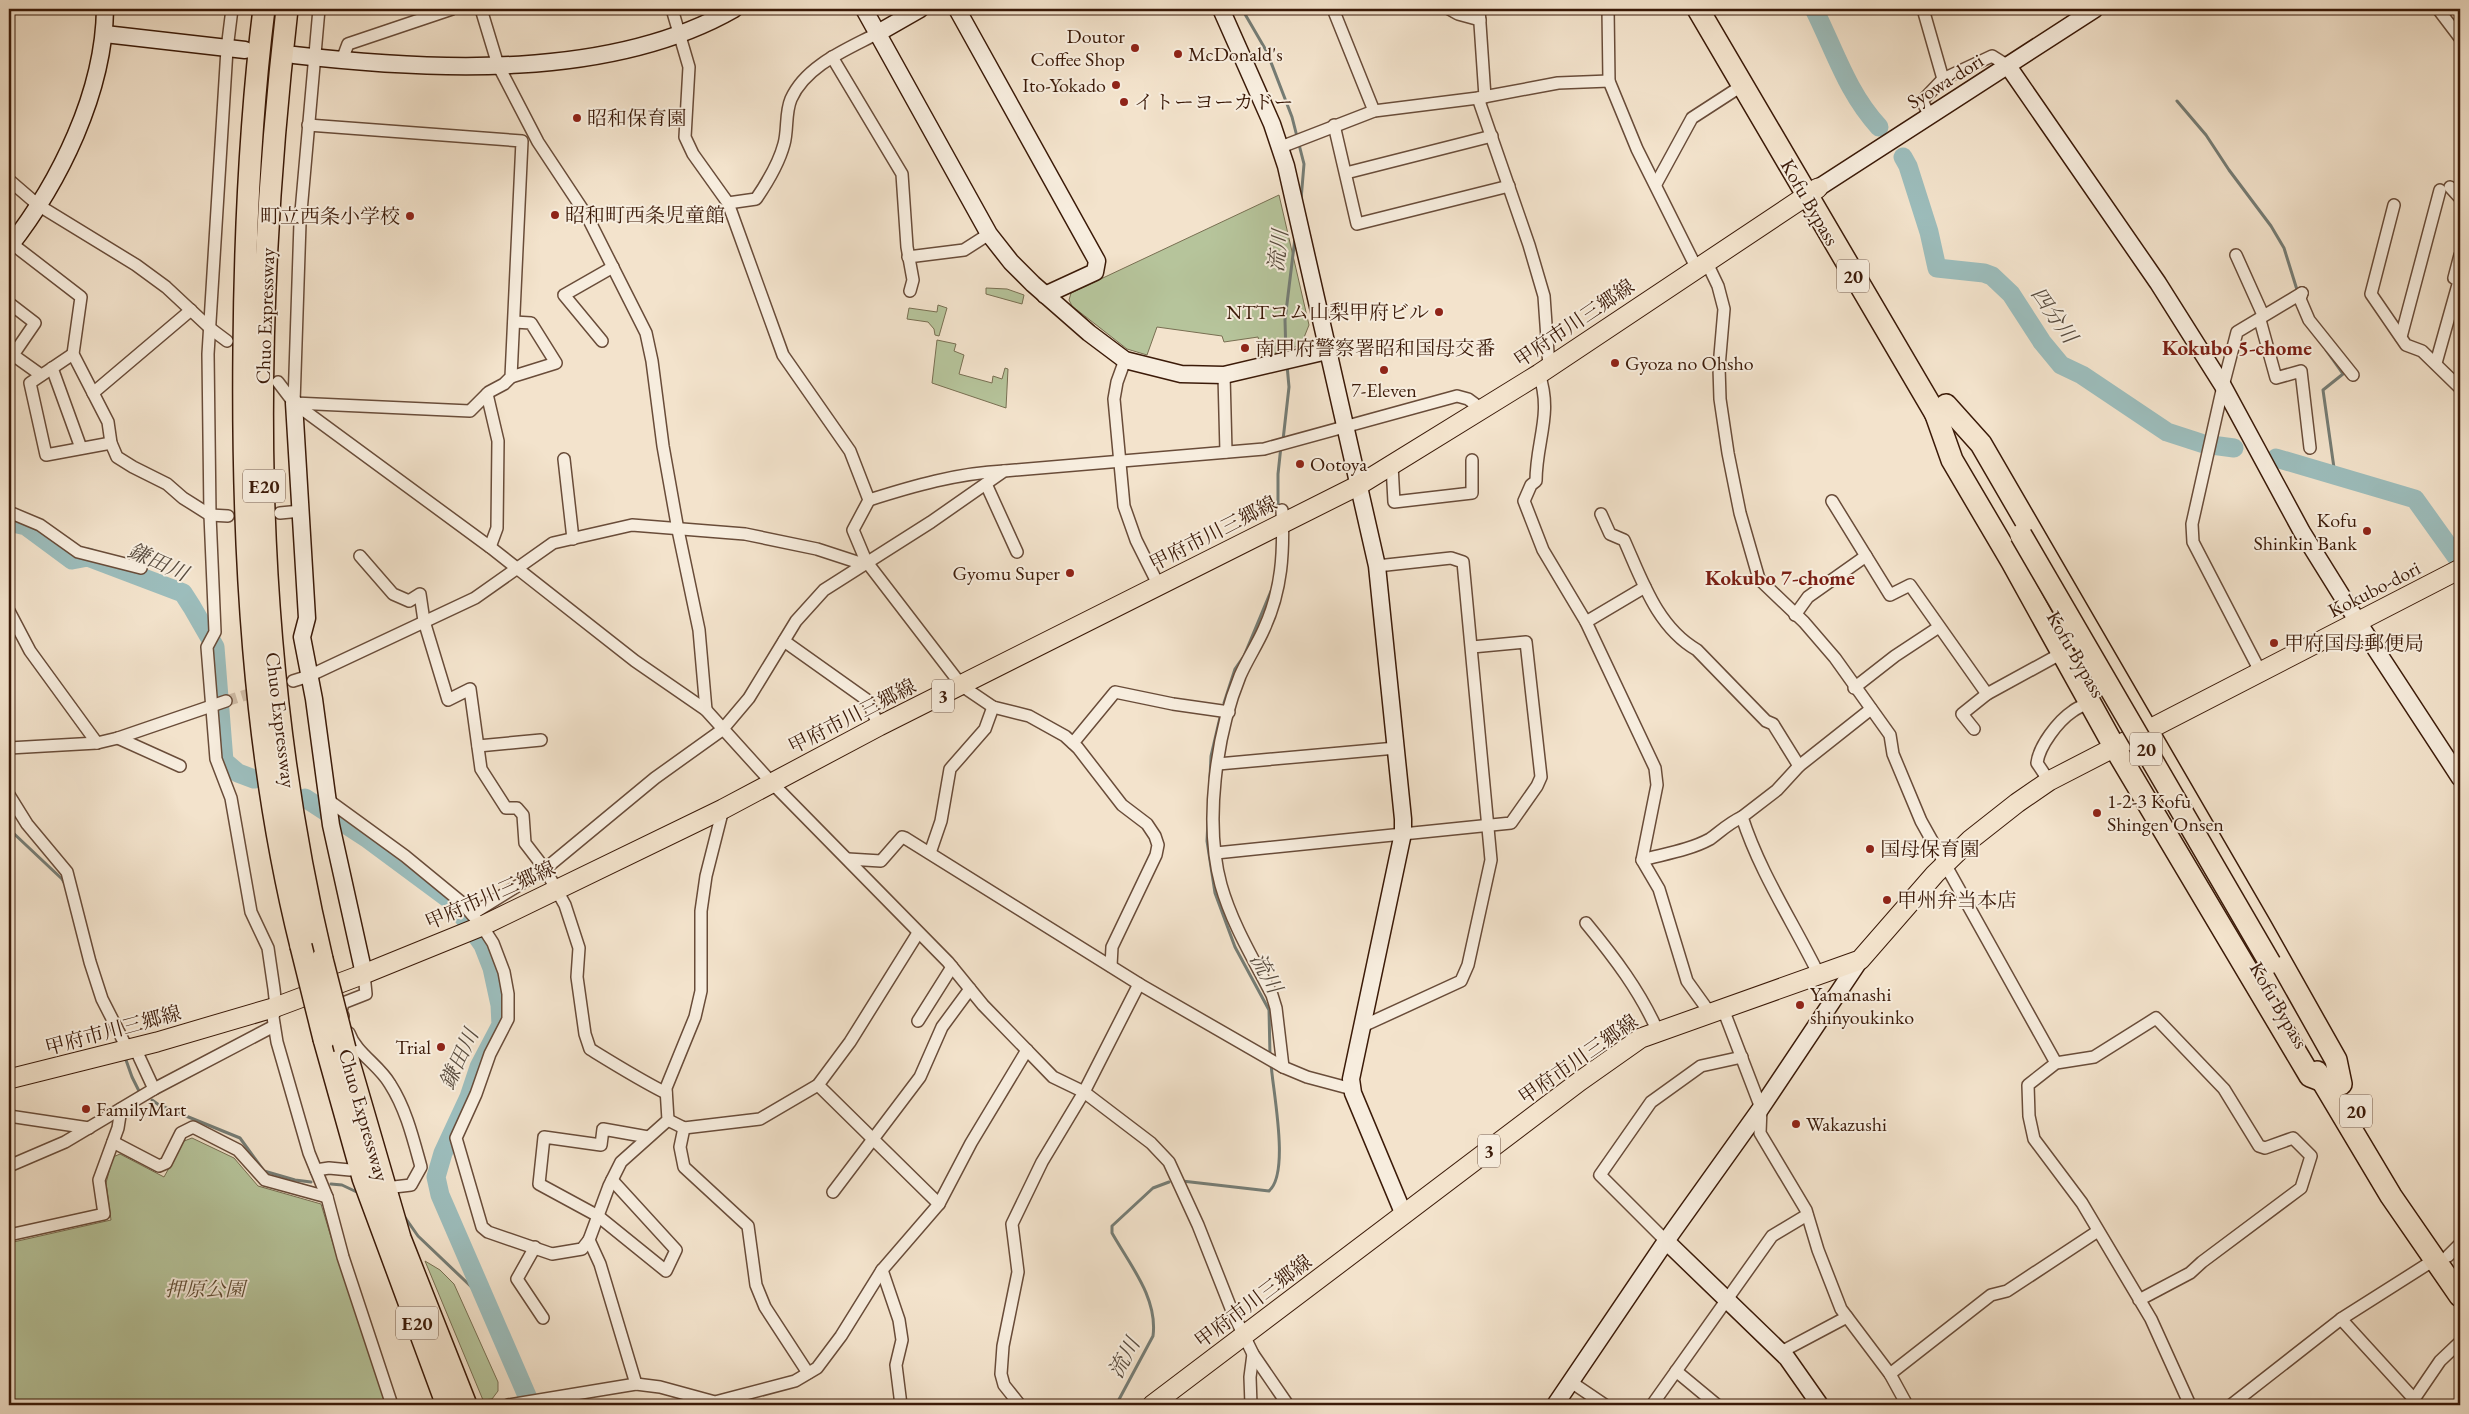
<svg xmlns="http://www.w3.org/2000/svg" width="2469" height="1414" font-family="'EB Garamond','Noto Serif JP',serif">
<style>
.green{fill:#b6c49b;stroke:#786f52}
.lines{fill:none;stroke-linecap:round;stroke-linejoin:round}
.stream{stroke:#757c74;stroke-width:3}
.river{stroke:#9cbdbc;stroke-width:19}
.street-tunnel{stroke:#cebba5;stroke-width:11;stroke-dasharray:11 5.5;stroke-linecap:butt}
.street-casing{stroke:#694c39;stroke-width:14}
.secondary-casing{stroke:#3b1a08;stroke-width:19}
.primary-casing{stroke:#3b1a08;stroke-width:21}
.highway-casing{stroke:#3b1a08;stroke-width:24}
.street{stroke:#f7edde;stroke-width:11}
.secondary{stroke:#f7edde;stroke-width:16}
.primary{stroke:#f3e3cc;stroke-width:19}
.highway{stroke:#f3e3cc;stroke-width:21}
.highway-bridge-casing{stroke:#3b1a08;stroke-width:24;stroke-linecap:butt}
.highway-bridge{stroke:#f3e3cc;stroke-width:21}
.poi-dot{fill:#8f2418;stroke:#f7edde;stroke-width:2}
.labels{text-anchor:middle;stroke-width:4;stroke-linejoin:round;paint-order:stroke}
.shield{fill:#f7edde;stroke:#735948;stroke-width:1}
.shield-label{font-size:19px;font-weight:bold;fill:#3b1a08}
.poi-label{font-size:20px;fill:#3b1a08;stroke:#f7edde;text-anchor:start}
.street-label{font-size:20px;fill:#3b1a08;stroke:#f7edde}
.park-label{font-size:20px;font-style:italic;fill:#604d34;stroke:#f7edde}
.water-label{font-size:21px;font-style:italic;fill:#584b3e;stroke:#f7edde}
.neighbourhood-label{font-size:21px;font-weight:bold;fill:#7a1f14;stroke:#f7edde}
</style>
<rect width="100%" height="100%" fill="#f3e3cc"/>
<filter id="stains"><feTurbulence type="fractalNoise" baseFrequency=".004" numOctaves="4"/><feColorMatrix values="0 0 0 0 .2 0 0 0 0 .09 0 0 0 0 .02 0 0 0 .5 -.17"/></filter>
<radialGradient id="worn" r=".72"><stop offset=".6" stop-color="#630" stop-opacity="0"/><stop offset="1" stop-color="#630" stop-opacity=".3"/></radialGradient>
<g class="green">
<polygon points="1279,195 1309,325 1301,345 1263,357 1258,337 1224,342 1222,336 1157,327 1147,355 1127,349 1072,306 1069,300 1071,293"/>
<polygon points="986,288 1007,289 1024,295 1022,304 986,294"/>
<polygon points="938,305 947,308 939,336 935,335 934,329 928,322 907,319 909,308 937,312"/>
<polygon points="937,340 956,344 954,351 964,355 959,374 992,383 993,376 1002,379 1005,368 1008,369 1006,408 932,383"/>
<polygon points="192,1138 234,1158 258,1186 321,1204 338,1260 367,1340 386,1405 9,1405 9,1243 111,1220 106,1183 113,1157 120,1154 164,1177 184,1141"/>
<polygon points="425,1261 440,1270 454,1284 498,1382 498,1391 492,1399 483,1400"/>
</g>
<g class="lines">
<g class="stream">
<polyline points="1242,9 1267,52 1292,117 1304,164 1301,200"/>
<polyline points="2177,101 2206,135 2229,170 2271,226 2284,248 2298,293"/>
<polyline points="2326,350 2343,374 2323,390 2335,475"/>
<polyline points="1286,356 1285,320 1295,238"/>
<polyline points="1283,440 1289,387 1287,365"/>
<polyline points="1278,509 1278,474 1281,446"/>
<polyline points="1224,703 1235,669 1244,656 1271,591"/>
<polyline points="1210,778 1211,756 1221,713"/>
<polyline points="1208,820 1207,841 1215,893 1235,947 1269,1010 1270,1055"/>
<polyline points="9,829 62,879 65,884"/>
<polyline points="126,1060 132,1077 139,1091"/>
<polyline points="152,1100 159,1105 240,1138 264,1171 295,1180 311,1182"/>
<path d="M1182,1181L1269,1191C1290,1173 1273,1092 1271,1064"/>
<polyline points="331,1184 342,1185 361,1194"/>
<polyline points="404,1216 418,1236 482,1297"/>
<path d="M1116,1405L1153,1336C1158,1298 1130,1265 1112,1233V1226L1153,1188L1169,1182"/>
</g>
<g class="river">
<path d="M1814,9C1835,51 1847,92 1879,127"/>
<polyline points="1903,157 1908,166 1929,232 1937,268 1984,273 1992,276 2011,294 2042,342 2061,365 2082,375 2167,432 2204,444 2234,448"/>
<polyline points="2276,458 2415,499 2460,562"/>
<polyline points="9,522 26,526 72,560 88,557 183,593 192,607 215,647 224,761 238,773 254,779"/>
<polyline points="305,798 368,839 453,902 483,945 492,968 500,1005 501,1025 479,1067 469,1097 443,1153 436,1177 440,1195 531,1405"/>
</g>
<polyline class="street-tunnel" points="226,701 262,690"/>
<g class="street-casing">
<g id="street">
<polyline points="232,9 227,49 208,354 210,515 215,632 207,647 216,759 231,798 251,912 268,948 274,989 276,1007 273,1017 277,1042 309,1153 327,1197 343,1257 392,1405"/>
<polyline points="481,9 498,65 538,142 587,216 646,333 652,361 663,446 678,530 699,630 706,710"/>
<polyline points="672,9 689,67 685,137 693,154 728,203 783,355 850,451 869,500 853,530 866,561 962,686 993,707 1029,716 1065,736 1078,748 1122,805 1147,824 1155,836 1158,845 1156,855 1112,947 1111,966"/>
<polyline points="1333,9 1374,111"/>
<polyline points="1449,9 1458,14 1480,20"/>
<polyline points="1479,9 1485,97"/>
<polyline points="1608,9 1609,81 1637,149 1697,269"/>
<polyline points="1923,9 1943,79"/>
<polyline points="2438,9 2460,38"/>
<polyline points="832,57 902,174 907,247 913,280 910,291"/>
<polyline points="342,60 348,44 452,9"/>
<polyline points="1478,98 1529,245 1544,296 1549,367"/>
<polyline points="1930,116 1922,101 1943,79 1992,56 2008,66"/>
<polyline points="1334,125 1357,224 1509,186"/>
<polyline points="1281,147 1374,111 1478,98 1558,83 1609,81"/>
<polyline points="1346,173 1492,136"/>
<polyline points="9,180 38,205 136,265 166,287 211,329 227,341"/>
<polyline points="1656,184 1692,118 1743,85"/>
<polyline points="2450,187 2460,198"/>
<path d="M728,203L756,199C767,183 779,163 784,144C788,130 785,113 791,99C806,65 848,49 878,33"/>
<polyline points="2394,205 2371,294 2406,345 2422,351 2460,388"/>
<polyline points="11,243 81,297 73,354 108,422 111,443 117,457 133,467 167,484 183,498 210,515 228,516"/>
<polyline points="2236,255 2263,315"/>
<polyline points="908,257 964,250 989,234"/>
<polyline points="1707,263 1718,286 1724,309 1719,367 1720,399 1728,453 1740,513 1759,579 1804,622 1835,658 1890,735 1893,754 1921,821 2056,1063"/>
<polyline points="2302,293 2300,299 2309,320 2353,375"/>
<polyline points="9,303 35,323 13,355 41,375"/>
<polyline points="2260,320 2276,378 2301,371 2310,448"/>
<polyline points="2401,337 2440,190"/>
<polyline points="602,341 564,295 613,267"/>
<polyline points="73,354 30,383 46,455 111,443"/>
<polyline points="1125,360 1117,382 1114,399 1124,506 1136,540 1159,586"/>
<polyline points="2436,363 2459,281 2454,278 2460,255"/>
<polyline points="52,368 81,448"/>
<path d="M1539,374C1553,414 1536,441 1536,481L1531,485L1524,501L1543,550L1586,622L1655,768L1657,785L1642,860L1659,889L1687,981L1710,1013"/>
<polyline points="1224,375 1226,452"/>
<polyline points="511,377 556,363 531,323 514,322"/>
<polyline points="278,382 294,403 490,547 635,661 706,710 772,783 948,962 983,1005 1053,1077 1084,1092 1151,1143 1169,1162 1198,1225 1232,1311 1253,1354 1288,1405"/>
<polyline points="93,393 191,310"/>
<polyline points="487,394 498,441 497,528 490,547"/>
<polyline points="294,403 470,411 489,392 504,384 511,377 522,141 308,125"/>
<polyline points="294,403 300,223 319,9"/>
<polyline points="564,459 573,539"/>
<polyline points="1392,465 1394,502 1472,493 1472,460"/>
<polyline points="986,484 1017,552"/>
<path d="M869,500C913,486 958,473 1004,471"/>
<polyline points="1832,501 1890,595 1910,585 1987,694"/>
<path d="M1282,510C1284,552 1282,590 1264,629C1257,645 1247,660 1240,676C1216,735 1204,823 1221,885C1232,924 1254,960 1272,995L1276,1008L1283,1067"/>
<polyline points="9,512 40,525 78,552 141,568"/>
<polyline points="280,513 301,511"/>
<path d="M1601,514L1610,534L1624,540C1642,580 1657,627 1697,650L1766,721L1773,724L1799,766"/>
<polyline points="360,556 393,594 409,601 420,594 424,621 448,700 470,689 481,769 506,808 517,808 523,815 525,843 545,869 472,914"/>
<polyline points="9,611 30,651 97,743"/>
<polyline points="1795,615 1808,597 1866,556"/>
<polyline points="1586,622 1645,587"/>
<polyline points="784,641 867,700 879,726"/>
<polyline points="2261,673 2193,542 2192,524 2223,386 2237,332 2302,293"/>
<polyline points="293,681 309,676 475,598 553,543 632,525 745,534 817,549 863,564"/>
<polyline points="1854,688 1895,656 1939,627"/>
<polyline points="1974,729 1962,714 1987,694 2062,653"/>
<polyline points="118,738 180,766"/>
<polyline points="1073,743 1115,692 1173,704 1229,712"/>
<polyline points="478,746 541,740"/>
<polyline points="9,748 97,743 118,738 226,701"/>
<polyline points="1218,764 1396,748"/>
<path d="M2049,781L2037,763C2039,746 2058,721 2073,711C2078,707 2085,705 2091,702"/>
<polyline points="9,795 27,824 67,872 90,962 102,999 128,1050"/>
<polyline points="328,800 405,856 461,902 482,926 493,943 504,972 508,994 508,1019 490,1054 476,1094 456,1138 482,1227 488,1232 552,1254 582,1249 589,1240"/>
<polyline points="930,853 941,821 950,769 985,729 993,707"/>
<polyline points="1216,853 1511,823 1537,786 1541,777 1526,642 1472,647"/>
<polyline points="848,859 881,861 902,837 905,838 1139,984 1283,1067 1307,1077 1352,1089"/>
<path d="M1642,860C1664,854 1690,850 1710,839C1721,831 1729,823 1742,817"/>
<path d="M1586,923C1614,957 1640,991 1658,1032"/>
<path d="M1819,975C1793,922 1760,873 1742,817L1777,790L1799,766L1871,709"/>
<polyline points="1723,1009 1761,1108 1760,1133 1806,1210 1818,1250 1841,1309 1890,1374 1907,1405"/>
<polyline points="343,1016 341,1011 343,1003 366,994 364,974"/>
<polyline points="918,1021 952,967"/>
<polyline points="1363,1026 1461,981 1468,965 1491,860 1463,562 1451,558 1377,566"/>
<path d="M349,1033C356,1053 379,1065 390,1084C406,1109 413,1138 421,1167L411,1185L394,1187"/>
<polyline points="135,1048 154,1089"/>
<polyline points="818,1085 939,1204"/>
<path d="M666,1093C640,1080 616,1065 590,1049L585,1034L577,977L579,948L565,905L545,869L655,778L722,730L749,698L796,621L824,590L931,522L1004,471L1264,449L1457,396L1468,399L1483,410"/>
<polyline points="9,1116 89,1128"/>
<polyline points="668,1120 684,1128 760,1119 818,1085 850,1042 918,933"/>
<polyline points="684,1128 680,1147 684,1167 748,1226 756,1285 765,1307 808,1373"/>
<polyline points="113,1142 159,1166 166,1163 181,1133 193,1127 238,1150 265,1180 327,1197"/>
<polyline points="9,1166 65,1142 154,1089 274,1026"/>
<polyline points="316,1170 329,1168 350,1170"/>
<polyline points="612,1180 676,1250 666,1271 598,1216 539,1184 544,1137 601,1145 603,1129 648,1137"/>
<polyline points="833,1192 920,1077 942,1027 970,989"/>
<polyline points="9,1235 104,1214 99,1180 118,1128 121,1109"/>
<polyline points="1666,1241 1600,1175 1651,1102 1701,1066 1742,1057"/>
<polyline points="535,1247 517,1279 543,1318"/>
<polyline points="2448,1256 2460,1244"/>
<polyline points="882,1270 899,1320 902,1340 896,1365 901,1405"/>
<polyline points="2139,1300 2190,1273 2202,1262 2301,1188 2311,1156 2293,1138 2265,1148 2259,1146 2224,1089 2156,1018 2094,1057 2056,1063 2028,1085 2029,1116 2034,1139 2082,1203 2151,1319 2190,1405"/>
<polyline points="2341,1319 2414,1399"/>
<polyline points="1781,1352 1847,1317"/>
<polyline points="1676,1371 1717,1405"/>
<polyline points="1890,1374 1991,1295 2007,1291 2098,1231"/>
<polyline points="1571,1382 1605,1405"/>
<polyline points="636,1384 600,1264 589,1240 609,1186 621,1162 668,1120 666,1088 695,1017 701,991 701,911 706,876 723,809"/>
<polyline points="508,1405 636,1384 660,1387 715,1402 795,1381 817,1368 841,1336 882,1270 939,1204 971,1143 1027,1050"/>
<polyline points="1020,1405 1004,1385 1001,1374 1003,1346 1018,1272 1012,1224 1042,1162 1084,1092 1139,984"/>
<polyline points="1251,1405 1250,1377 1253,1354"/>
<polyline points="1652,1405 1772,1236 1807,1215"/>
<polyline points="2231,1405 2341,1319 2434,1260"/>
<polyline points="2410,1405 2440,1361 2460,1342"/>
</g>
</g>
<g class="secondary-casing">
<g id="secondary">
<polyline points="864,9 989,234 1011,262 1033,284 1089,333 1125,360 1181,374 1224,375 1327,351"/>
<polyline points="957,9 1097,261 1095,272 1045,295"/>
<polyline points="1221,9 1272,124 1286,166 1377,566 1403,819 1403,833 1351,1079 1353,1093 1404,1215"/>
<polyline points="878,33 920,9"/>
<polyline points="105,34 245,50"/>
<path d="M294,55C432,71 610,80 734,9"/>
<polyline points="2008,66 2158,283 2223,386 2302,532 2358,622 2460,778"/>
<polyline points="1818,188 2095,9"/>
<path d="M9,247C60,182 104,92 105,9"/>
<polyline points="294,403 307,618 302,637 314,699 331,825 364,974"/>
<polyline points="1666,1241 1787,1358 1820,1405"/>
<polyline points="1555,1405 1666,1241 1761,1108 1860,960"/>
</g>
</g>
<g class="primary-casing">
<g id="primary">
<polyline points="9,1079 157,1042 276,1007 364,974 482,926 723,809 879,726 1359,485 1539,374 1818,188"/>
<polyline points="1152,1405 1580,1081 1641,1038 1860,960 1935,874 1970,840 2017,803 2049,781 2460,569"/>
</g>
</g>
<g class="highway-casing">
<g id="highway">
<path d="M264,9C250,121 245,235 244,349C242,546 253,754 301,946"/>
<path d="M287,9C251,324 248,648 322,959"/>
<polyline points="1698,9 1941,423"/>
<polyline points="1946,405 1981,444 2260,925 2336,1060 2341,1084"/>
<polyline points="1935,412 1952,460 2012,562 2115,748 2310,1076 2323,1081"/>
<polyline points="324,1039 363,1178 447,1405"/>
<polyline points="345,1049 400,1238 466,1405"/>
<polyline points="2317,1072 2391,1196 2460,1296"/>
</g>
</g>
<use href="#street" class="street"/>
<use href="#secondary" class="secondary"/>
<use href="#primary" class="primary"/>
<use href="#highway" class="highway"/>
<g class="highway-bridge-casing">
<g id="highway-bridge">
<polyline points="2021,535 2270,963"/>
<polyline points="301,946 324,1039"/>
<polyline points="322,959 345,1049"/>
</g>
</g>
<use href="#highway-bridge" class="highway-bridge"/>
</g>
<g class="poi-dot">
<circle cx="1135" cy="48" r="5"/>
<circle cx="1178" cy="54" r="5"/>
<circle cx="1116" cy="85" r="5"/>
<circle cx="1124" cy="102" r="5"/>
<circle cx="577" cy="118" r="5"/>
<circle cx="555" cy="215" r="5"/>
<circle cx="410" cy="216" r="5"/>
<circle cx="1439" cy="312" r="5"/>
<circle cx="1245" cy="348" r="5"/>
<circle cx="1615" cy="363" r="5"/>
<circle cx="1384" cy="370" r="5"/>
<circle cx="1300" cy="464" r="5"/>
<circle cx="2367" cy="531" r="5"/>
<circle cx="1070" cy="573" r="5"/>
<circle cx="2274" cy="643" r="5"/>
<circle cx="2097" cy="813" r="5"/>
<circle cx="1870" cy="849" r="5"/>
<circle cx="1887" cy="900" r="5"/>
<circle cx="1800" cy="1005" r="5"/>
<circle cx="441" cy="1047" r="5"/>
<circle cx="86" cy="1109" r="5"/>
<circle cx="1796" cy="1124" r="5"/>
</g>
<g class="labels">
<g class="shield">
<rect x="1837" y="259.5" width="32" height="33" rx="4"/>
<rect x="243" y="469.5" width="42" height="33" rx="4"/>
<rect x="932" y="679.5" width="22" height="33" rx="4"/>
<rect x="2130" y="732.5" width="32" height="33" rx="4"/>
<rect x="2340" y="1094.5" width="32" height="33" rx="4"/>
<rect x="1478" y="1134.5" width="22" height="33" rx="4"/>
<rect x="396" y="1306.5" width="42" height="33" rx="4"/>
</g>
<g class="shield-label">
<text x="1853" y="283">20</text>
<text x="264" y="493">E20</text>
<text x="943" y="703">3</text>
<text x="2146" y="756">20</text>
<text x="2356" y="1118">20</text>
<text x="1489" y="1158">3</text>
<text x="417" y="1330">E20</text>
</g>
<g class="poi-label">
<text x="1125" y="43" text-anchor="end">Doutor<tspan x="1125" dy="23">Coffee Shop</tspan></text>
<text x="1188" y="61">McDonald's</text>
<text x="1106" y="92" text-anchor="end">Ito-Yokado</text>
<text x="1134" y="109">イトーヨーカドー</text>
<text x="587" y="125">昭和保育園</text>
<text x="565" y="222">昭和町西条児童館</text>
<text x="400" y="223" text-anchor="end">町立西条小学校</text>
<text x="1429" y="319" text-anchor="end">NTTコム山梨甲府ビル</text>
<text x="1255" y="355">南甲府警察署昭和国母交番</text>
<text x="1625" y="370">Gyoza no Ohsho</text>
<text x="1384" y="397" text-anchor="middle">7-Eleven</text>
<text x="1310" y="471">Ootoya</text>
<text x="2357" y="527" text-anchor="end">Kofu<tspan x="2357" dy="23">Shinkin Bank</tspan></text>
<text x="1060" y="580" text-anchor="end">Gyomu Super</text>
<text x="2284" y="650">甲府国母郵便局</text>
<text x="2107" y="808">1-2-3 Kofu<tspan x="2107" dy="23">Shingen Onsen</tspan></text>
<text x="1880" y="856">国母保育園</text>
<text x="1897" y="907">甲州弁当本店</text>
<text x="1810" y="1001">Yamanashi<tspan x="1810" dy="23">shinyoukinko</tspan></text>
<text x="431" y="1054" text-anchor="end">Trial</text>
<text x="96" y="1116">FamilyMart</text>
<text x="1806" y="1131">Wakazushi</text>
</g>
<g class="street-label">
<text transform="translate(1945 81) rotate(-32)" y="7">Syowa-dori</text>
<text transform="translate(1810 202) rotate(60)" y="7">Kofu Bypass</text>
<text transform="translate(265 316) rotate(-88)" y="7">Chuo Expressway</text>
<text transform="translate(1574 323) rotate(-34)" y="7">甲府市川三郷線</text>
<text transform="translate(1213 533) rotate(-27)" y="7">甲府市川三郷線</text>
<text transform="translate(2374 589) rotate(-27)" y="7">Kokubo-dori</text>
<text transform="translate(2076 654) rotate(60)" y="7">Kofu Bypass</text>
<text transform="translate(852 716) rotate(-27)" y="7">甲府市川三郷線</text>
<text transform="translate(281 720) rotate(83)" y="7">Chuo Expressway</text>
<text transform="translate(490 895) rotate(-24)" y="7">甲府市川三郷線</text>
<text transform="translate(2279 1005) rotate(60)" y="7">Kofu Bypass</text>
<text transform="translate(113 1030) rotate(-15)" y="7">甲府市川三郷線</text>
<text transform="translate(1578 1059) rotate(-35)" y="7">甲府市川三郷線</text>
<text transform="translate(364 1115) rotate(74)" y="7">Chuo Expressway</text>
<text transform="translate(1253 1301) rotate(-37)" y="7">甲府市川三郷線</text>
</g>
<g class="park-label">
<text x="205" y="1296">押原公園</text>
</g>
<g class="water-label">
<text transform="translate(1278 251) rotate(-83)" y="7">流川</text>
<text transform="translate(2054 315) rotate(55)" y="7">四分川</text>
<text transform="translate(158 562) rotate(24)" y="7">鎌田川</text>
<text transform="translate(1266 973) rotate(61)" y="7">流川</text>
<text transform="translate(459 1059) rotate(-65)" y="7">鎌田川</text>
<text transform="translate(1124 1358) rotate(-62)" y="7">流川</text>
</g>
<g class="neighbourhood-label">
<text x="2237" y="355">Kokubo 5-chome</text>
<text x="1780" y="585">Kokubo 7-chome</text>
</g>
</g>
<rect width="2469" height="1414" fill="none" stroke="#f3e3cc" stroke-width="30"/>
<rect x="10" y="10" width="2449" height="1394" fill="none" stroke="#3b1a08" stroke-width="2.5"/>
<rect x="15" y="15" width="2439" height="1384" fill="none" stroke="#3b1a08"/>
<rect width="100%" height="100%" filter="url(#stains)"/>
<rect width="100%" height="100%" fill="url(#worn)"/>
</svg>
